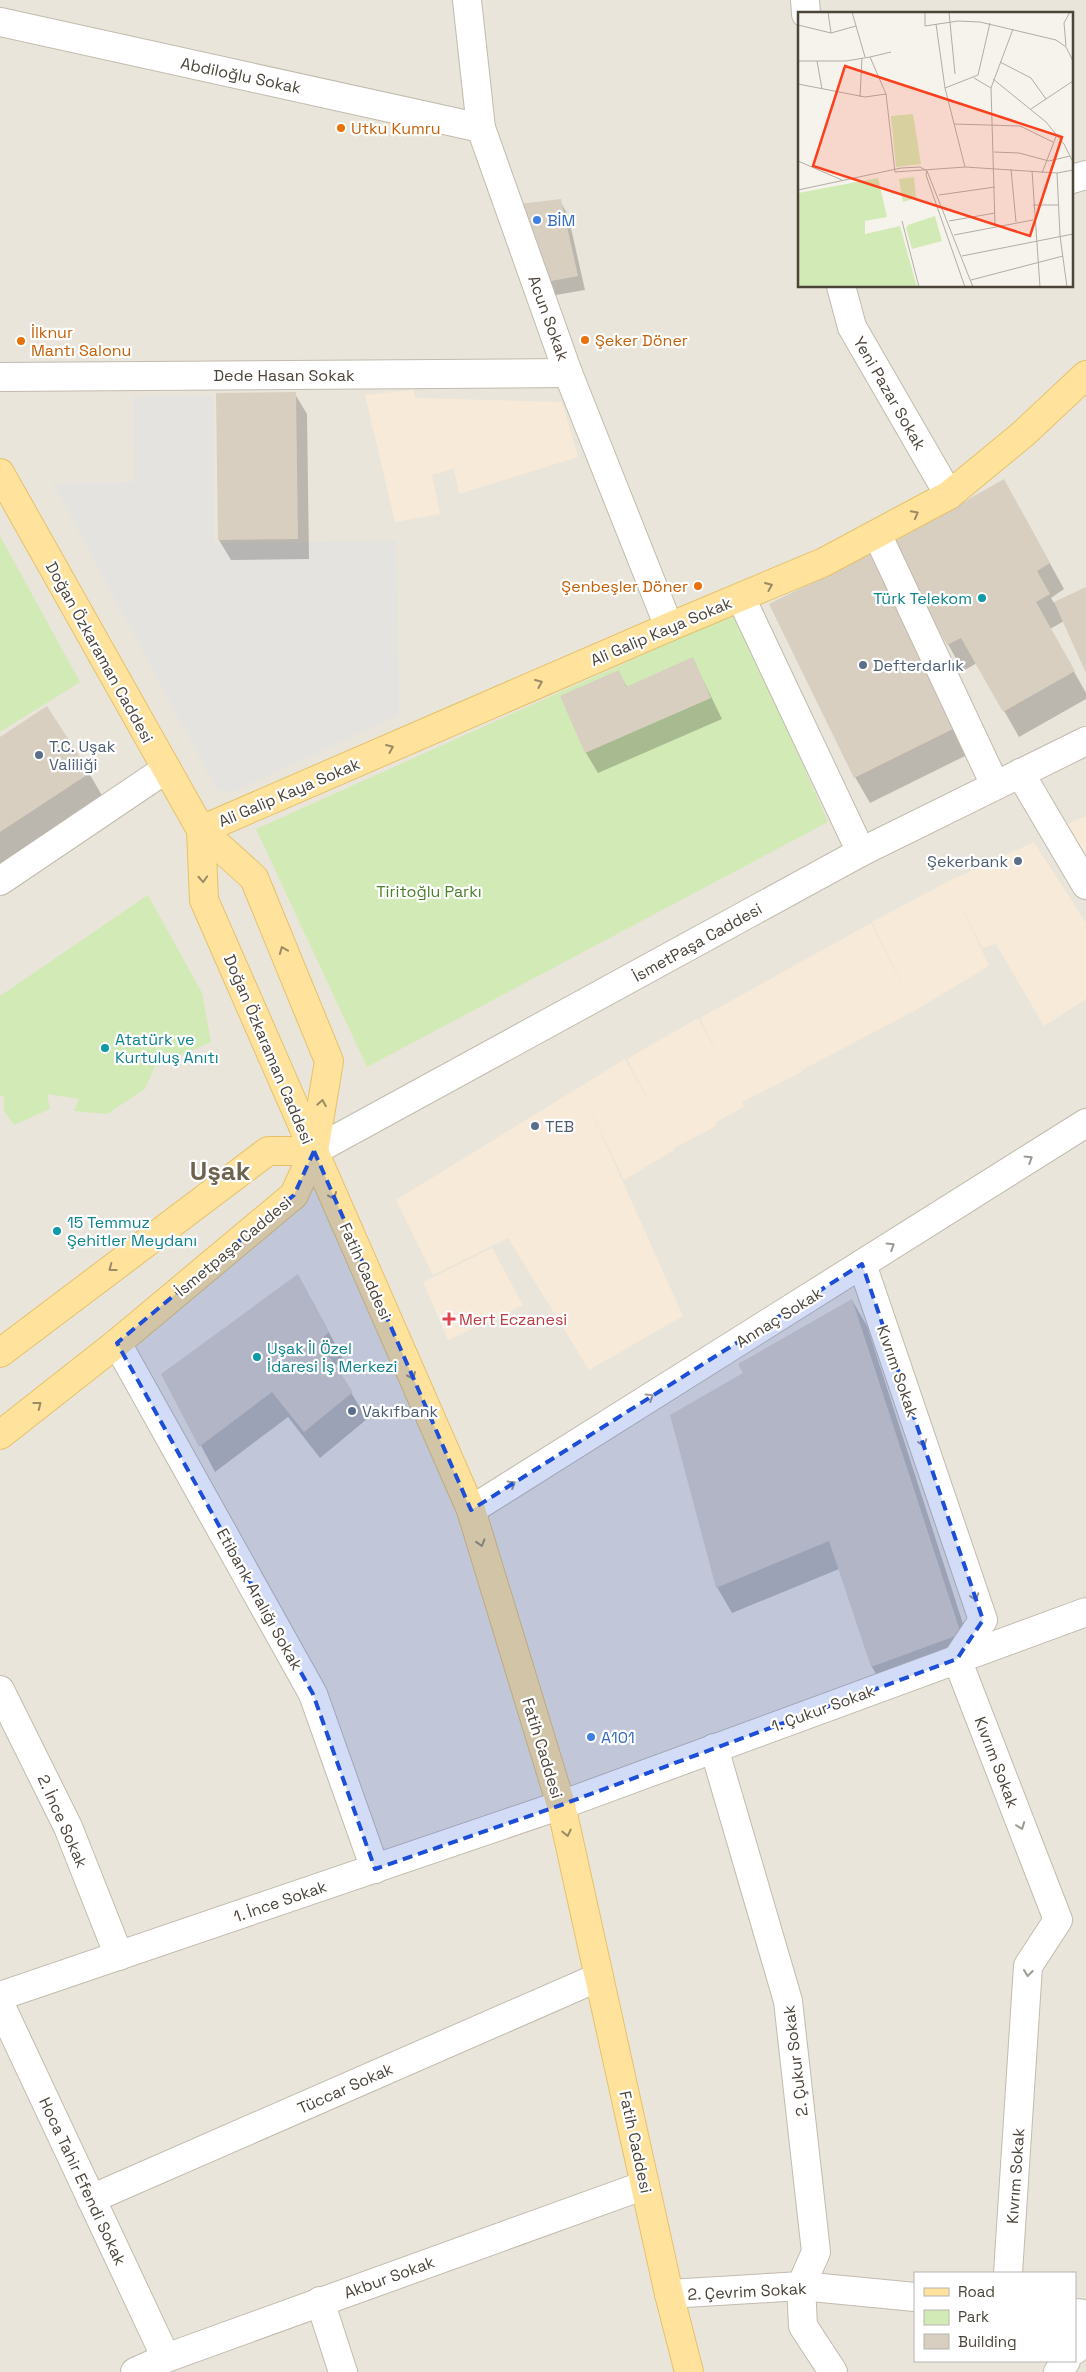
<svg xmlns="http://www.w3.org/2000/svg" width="1086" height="2372" font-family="'Space Grotesk',sans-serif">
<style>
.residential{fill:#eae5da;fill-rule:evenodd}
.commercial{fill:#f7ead8}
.green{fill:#d2eab5}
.parking{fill:#e5e3e0}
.shadow{fill:#0003}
.building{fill:#d8cfc1}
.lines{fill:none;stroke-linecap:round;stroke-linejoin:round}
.minor-casing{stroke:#c2bbae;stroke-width:30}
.major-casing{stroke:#e6c16a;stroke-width:30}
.minor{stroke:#fff;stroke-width:28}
.major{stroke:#ffe39c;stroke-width:28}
.oneway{stroke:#9c8c66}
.oneway2{stroke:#9c9892}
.marked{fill:#1d4ed8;fill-opacity:0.2;stroke:#1d4ed8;stroke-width:4;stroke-dasharray:10 6;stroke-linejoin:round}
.food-dot{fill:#e8710a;stroke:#fff;stroke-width:2}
.shop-dot{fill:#3f7fe0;stroke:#fff;stroke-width:2}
.culture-dot{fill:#0f9aa8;stroke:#fff;stroke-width:2}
.service-dot{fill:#5c6f8a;stroke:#fff;stroke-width:2}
.health-dot{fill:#e0444e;stroke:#fff;stroke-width:2}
.labels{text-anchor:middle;stroke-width:4.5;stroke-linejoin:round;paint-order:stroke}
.street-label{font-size:16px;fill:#4b4439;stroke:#fff}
.food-label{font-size:16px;fill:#c56008;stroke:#fff;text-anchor:start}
.shop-label{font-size:16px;fill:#366cbe;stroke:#fff;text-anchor:start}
.culture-label{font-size:16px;fill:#0d838f;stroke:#fff;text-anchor:start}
.service-label{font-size:16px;fill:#4e5e75;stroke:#fff;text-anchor:start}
.park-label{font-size:16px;fill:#4a7f2a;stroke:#fff}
.health-label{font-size:16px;fill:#be3a42;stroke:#fff;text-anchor:start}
.town-label{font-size:26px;font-weight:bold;fill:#6e6250;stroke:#fff}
.inset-road{fill:none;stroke:#b2ada4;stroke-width:1}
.view{fill:#fc3f1d;fill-opacity:0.15;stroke:#fc3f1d;stroke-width:2.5}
.inset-edge{fill:none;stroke:#4b4439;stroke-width:2.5}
</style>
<rect width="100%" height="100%" fill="#f6f3ec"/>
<path class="residential" d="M0,0H1086V2372H0ZM800,14H1072V286H800ZM915,2273H1075V2361H915Z"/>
<g class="commercial">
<polygon points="413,390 415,398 562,402 578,457 459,494 454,469 432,475 440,514 395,522 365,395"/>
<polygon points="1086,816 1086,858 1066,825"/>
<polygon points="1034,842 1086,923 1086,999 1044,1026 996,944 982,948 956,896 989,966 914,1011 802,1070 797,1060 802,1072 742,1102 744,1107 715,1123 716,1126 674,1148 674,1150 624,1180 586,1100 683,1316 589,1370 508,1238 433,1275 396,1200 625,1059 653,1109 627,1059 698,1018 719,1058 700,1018 871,923 911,1003 872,922 949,881"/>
<polygon points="492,1248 523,1305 448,1340 423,1282"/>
</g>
<g class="green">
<polygon points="0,536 80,682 0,732"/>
<polygon points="736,613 828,822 367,1067 256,829"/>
<polygon points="148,895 202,993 211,1042 155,1066 145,1089 107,1114 74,1111 79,1099 47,1094 50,1109 14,1125 4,1111 4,1097 0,1095 0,996"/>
</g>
<polygon class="parking" points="213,396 214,543 396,541 399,715 230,793 217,790 53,483 134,482 133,397"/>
<g class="shadow">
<polygon points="560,201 568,215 585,290 550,296 520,205"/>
<polygon points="295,394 307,414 309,559 231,560 219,540"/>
<polygon points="1019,507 1064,589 1051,598 1054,603 1086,588 1086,670 1064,621 1050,629 1086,693 1086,699 1019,737 977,663 963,671 892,544"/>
<polygon points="872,555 971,753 870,803 855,777"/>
<polygon points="693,659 722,719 598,773 586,753 561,697 618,672 627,687"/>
<polygon points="0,739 89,773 104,799 0,867"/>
<polygon points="852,1300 867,1326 975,1661 887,1693 872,1667 839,1569 732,1613 717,1587 744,1374"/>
<polygon points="313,1302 343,1359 335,1366 367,1419 320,1458 288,1417 215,1472 163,1374"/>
</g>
<g class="building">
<polygon points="561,199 578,276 541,283 519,204"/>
<polygon points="296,392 298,539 218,540 216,393"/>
<polygon points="1004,479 1050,563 1037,571 1050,594 1036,602 1075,671 1003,712 961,638 947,645 890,544"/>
<polygon points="872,553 957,727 854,778 769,604"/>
<polygon points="1086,587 1086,673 1054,602"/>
<polygon points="693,657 711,698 585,753 560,696 619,670 626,687"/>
<polygon points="47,706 90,773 0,832 0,737"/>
<polygon points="298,1274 329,1332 319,1341 353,1392 304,1432 272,1392 199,1447 161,1374"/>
<polygon points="852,1299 961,1634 871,1667 829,1541 716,1588 670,1415 743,1373 738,1364"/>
</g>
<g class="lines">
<g class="minor-casing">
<g id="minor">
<polyline points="467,0 481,128 568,373 669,627"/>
<polyline points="805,0 806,14"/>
<polyline points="0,22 481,128"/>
<polyline points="1072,179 1086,175"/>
<polyline points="841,286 852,327 949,495"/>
<polyline points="0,377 568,373"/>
<polyline points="877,534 995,785"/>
<polyline points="741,598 861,852"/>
<polyline points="1020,773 1086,885"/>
<polyline points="0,881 166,769"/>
<polyline points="314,1151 861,852 1086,741"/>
<polyline points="862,1264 983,1620 957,1659 1058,1920 1028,1966 1008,2273"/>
<polyline points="117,1343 313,1694 375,1869"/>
<polyline points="471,1510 1086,1123"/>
<polyline points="0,1690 68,1827 119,1956"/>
<polyline points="714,1748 788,2001 816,2252 801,2286 803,2326 833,2372"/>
<polyline points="0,1996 561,1805 1086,1612"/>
<polyline points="0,2004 166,2358"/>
<polyline points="91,2199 599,1977"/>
<polyline points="669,2294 801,2286 915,2297"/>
<polyline points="320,2301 343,2372"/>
<polyline points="1075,2313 1086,2314"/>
<polyline points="1075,2350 1086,2334"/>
<polyline points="135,2372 166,2358 645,2185"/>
<polyline points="1058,2372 1066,2361"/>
</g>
</g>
<g class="major-casing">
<g id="major">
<polyline points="0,473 201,830 254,878 329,1061 314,1151 294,1195 117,1343 0,1435"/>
<polyline points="201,830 204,900 471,1510 561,1805 669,2294 689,2372"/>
<polyline points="201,830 669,627 824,562 949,495 1023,434 1086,375"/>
<polyline points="0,1353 268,1151 314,1151"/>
</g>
</g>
<use href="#minor" class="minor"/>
<use href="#major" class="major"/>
</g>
<defs><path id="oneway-chevron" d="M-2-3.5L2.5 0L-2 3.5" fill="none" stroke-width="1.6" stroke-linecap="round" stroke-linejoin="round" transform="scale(1.25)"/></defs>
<g class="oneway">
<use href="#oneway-chevron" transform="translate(915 514) rotate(-28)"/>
<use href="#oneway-chevron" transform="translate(769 586) rotate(-23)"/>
<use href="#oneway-chevron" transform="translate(539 683) rotate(-23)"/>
<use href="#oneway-chevron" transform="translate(390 748) rotate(-23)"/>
<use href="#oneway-chevron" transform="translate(203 879) rotate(87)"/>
<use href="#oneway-chevron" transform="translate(283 950) rotate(-112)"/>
<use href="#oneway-chevron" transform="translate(322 1103) rotate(-80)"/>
<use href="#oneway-chevron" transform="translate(333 1196) rotate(66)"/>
<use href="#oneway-chevron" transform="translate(112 1268) rotate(143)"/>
<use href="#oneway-chevron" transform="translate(412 1376) rotate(66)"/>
<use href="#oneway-chevron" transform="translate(38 1405) rotate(-38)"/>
<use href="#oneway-chevron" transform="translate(481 1543) rotate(73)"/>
<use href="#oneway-chevron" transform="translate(567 1833) rotate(77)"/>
</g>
<g class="oneway2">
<use href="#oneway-chevron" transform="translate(1029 1159) rotate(-32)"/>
<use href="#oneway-chevron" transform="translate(891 1246) rotate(-32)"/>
<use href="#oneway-chevron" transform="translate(650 1397) rotate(-32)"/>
<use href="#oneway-chevron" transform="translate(923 1443) rotate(71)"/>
<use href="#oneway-chevron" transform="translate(512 1484) rotate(-32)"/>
<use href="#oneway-chevron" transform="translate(975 1597) rotate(71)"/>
<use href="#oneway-chevron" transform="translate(1021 1826) rotate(69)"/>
<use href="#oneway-chevron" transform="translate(1028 1973) rotate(97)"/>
</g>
<path class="marked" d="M314,1151L471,1510L862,1264L983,1620L957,1659L561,1805L375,1869L313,1694L117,1343L294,1195Z"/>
<g class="food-dot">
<circle cx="341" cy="128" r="5"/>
<circle cx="585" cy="340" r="5"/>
<circle cx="21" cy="341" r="5"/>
<circle cx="698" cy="586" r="5"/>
</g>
<g class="shop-dot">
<circle cx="537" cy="220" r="5"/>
<circle cx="591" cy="1737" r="5"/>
</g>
<g class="culture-dot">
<circle cx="982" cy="598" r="5"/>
<circle cx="105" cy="1048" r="5"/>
<circle cx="57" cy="1231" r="5"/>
<circle cx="257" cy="1357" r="5"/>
</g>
<g class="service-dot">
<circle cx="863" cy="665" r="5"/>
<circle cx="39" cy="755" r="5"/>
<circle cx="1018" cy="861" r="5"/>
<circle cx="535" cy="1126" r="5"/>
<circle cx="352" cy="1411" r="5"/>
</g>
<path class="health-dot" d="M446.5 1311.5h5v5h5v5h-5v5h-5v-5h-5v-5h5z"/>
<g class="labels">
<g class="street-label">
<text transform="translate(241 75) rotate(12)" y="6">Abdiloğlu Sokak</text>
<text transform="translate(549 318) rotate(70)" y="6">Acun Sokak</text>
<text x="284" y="381">Dede Hasan Sokak</text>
<text transform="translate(890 393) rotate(60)" y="6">Yeni Pazar Sokak</text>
<text transform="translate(661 631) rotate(-23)" y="6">Ali Galip Kaya Sokak</text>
<text transform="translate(100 652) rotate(61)" y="6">Doğan Özkaraman Caddesi</text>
<text transform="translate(289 792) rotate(-23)" y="6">Ali Galip Kaya Sokak</text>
<text transform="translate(697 942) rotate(-29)" y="6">İsmetPaşa Caddesi</text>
<text transform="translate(269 1049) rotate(67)" y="6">Doğan Özkaraman Caddesi</text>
<text transform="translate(233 1246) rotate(-40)" y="6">İsmetpaşa Caddesi</text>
<text transform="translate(366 1271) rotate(66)" y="6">Fatih Caddesi</text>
<text transform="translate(779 1317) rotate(-32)" y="6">Annaç Sokak</text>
<text transform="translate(898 1371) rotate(71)" y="6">Kıvrım Sokak</text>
<text transform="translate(260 1599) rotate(61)" y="6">Etibank Aralığı Sokak</text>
<text transform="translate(823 1708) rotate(-20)" y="6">1. Çukur Sokak</text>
<text transform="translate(543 1748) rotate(73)" y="6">Fatih Caddesi</text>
<text transform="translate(997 1762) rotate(69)" y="6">Kıvrım Sokak</text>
<text transform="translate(63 1821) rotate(66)" y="6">2. İnce Sokak</text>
<text transform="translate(280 1901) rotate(-19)" y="6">1. İnce Sokak</text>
<text transform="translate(795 2061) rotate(-97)" y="6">2. Çukur Sokak</text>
<text transform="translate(345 2088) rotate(-24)" y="6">Tüccar Sokak</text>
<text transform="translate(636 2142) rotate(78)" y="6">Fatih Caddesi</text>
<text transform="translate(1015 2176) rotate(-86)" y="6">Kıvrım Sokak</text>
<text transform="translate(83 2181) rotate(65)" y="6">Hoca Tahir Efendi Sokak</text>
<text transform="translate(389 2277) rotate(-20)" y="6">Akbur Sokak</text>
<text transform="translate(747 2291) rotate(-3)" y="6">2. Çevrim Sokak</text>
</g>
<g class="food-label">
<text x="351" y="134">Utku Kumru</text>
<text x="31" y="338">İlknur<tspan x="31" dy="18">Mantı Salonu</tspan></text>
<text x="595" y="346">Şeker Döner</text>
<text x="688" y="592" text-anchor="end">Şenbeşler Döner</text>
</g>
<g class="shop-label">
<text x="547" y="226">BİM</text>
<text x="601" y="1743">A101</text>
</g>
<g class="culture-label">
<text x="972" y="604" text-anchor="end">Türk Telekom</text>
<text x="115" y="1045">Atatürk ve<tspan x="115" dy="18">Kurtuluş Anıtı</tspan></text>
<text x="67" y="1228">15 Temmuz<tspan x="67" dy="18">Şehitler Meydanı</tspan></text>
<text x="267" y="1354">Uşak İl Özel<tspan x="267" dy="18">İdaresi İş Merkezi</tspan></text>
</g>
<g class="service-label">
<text x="873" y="671">Defterdarlık</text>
<text x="49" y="752">T.C. Uşak<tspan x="49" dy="18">Valiliği</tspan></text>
<text x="1008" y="867" text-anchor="end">Şekerbank</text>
<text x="545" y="1132">TEB</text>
<text x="362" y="1417">Vakıfbank</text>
</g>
<g class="park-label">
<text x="429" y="897">Tiritoğlu Parkı</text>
</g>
<g class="health-label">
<text x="459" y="1325">Mert Eczanesi</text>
</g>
<g class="town-label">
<text x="220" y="1180">Uşak</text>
</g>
</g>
<g transform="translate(798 12)">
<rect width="275" height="275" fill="#f6f3ec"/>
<path d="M115,102L123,152L98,155L93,104ZM116,165L118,186L105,190L101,167ZM80,166L89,205L67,209V222L102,214L119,275H0V181ZM137,204L144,229L114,237L108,216L110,213Z" fill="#d2eab5"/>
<path class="inset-road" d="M30,0L33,21M54,0L67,45M127,0V14L160,9L182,10L258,28L268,35L275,49M151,0L157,62M138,12L147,76L167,155M0,13L33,21L58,14M268,34L266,11L272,0M72,45L93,40M0,49H48L72,45L88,82L97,160M19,49L24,77M202,50L233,66L248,87M176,66L193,76M195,67L248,110L266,132L275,150M0,72L67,85L88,82M147,76L180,63L192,11M62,85L64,46M233,97L275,69M156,112L222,114L255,130M196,140L221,141L251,149L272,144M0,149L44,168M213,157L218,210M129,159L128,163L167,275M234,159L242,275M97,160L167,155L259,161L275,158M244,161L259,122M259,161L262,224L269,275M0,178L103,156L122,155L129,159L175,275M141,183L197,175M235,193H260M104,209L121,275M151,209L197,201M197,213L193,76L215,17M156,223L235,208M164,244L275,222M173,268L265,244"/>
<path class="view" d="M47,54L264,125L232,224L15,154Z"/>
<rect width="275" height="275" class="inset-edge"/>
</g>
<rect x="914" y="2272" width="162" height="90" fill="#ffffff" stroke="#b7b4b0"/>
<rect x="924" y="2288" width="25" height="8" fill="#ffe39c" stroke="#b7b4b0"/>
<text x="958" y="2297" font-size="15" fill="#4b4439">Road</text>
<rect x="924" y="2310" width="25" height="15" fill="#d2eab5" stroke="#b7b4b0"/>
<text x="958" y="2322" font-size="15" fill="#4b4439">Park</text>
<rect x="924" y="2334" width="25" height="15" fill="#d8cfc1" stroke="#b7b4b0"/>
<text x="958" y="2347" font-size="15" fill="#4b4439">Building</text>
</svg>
